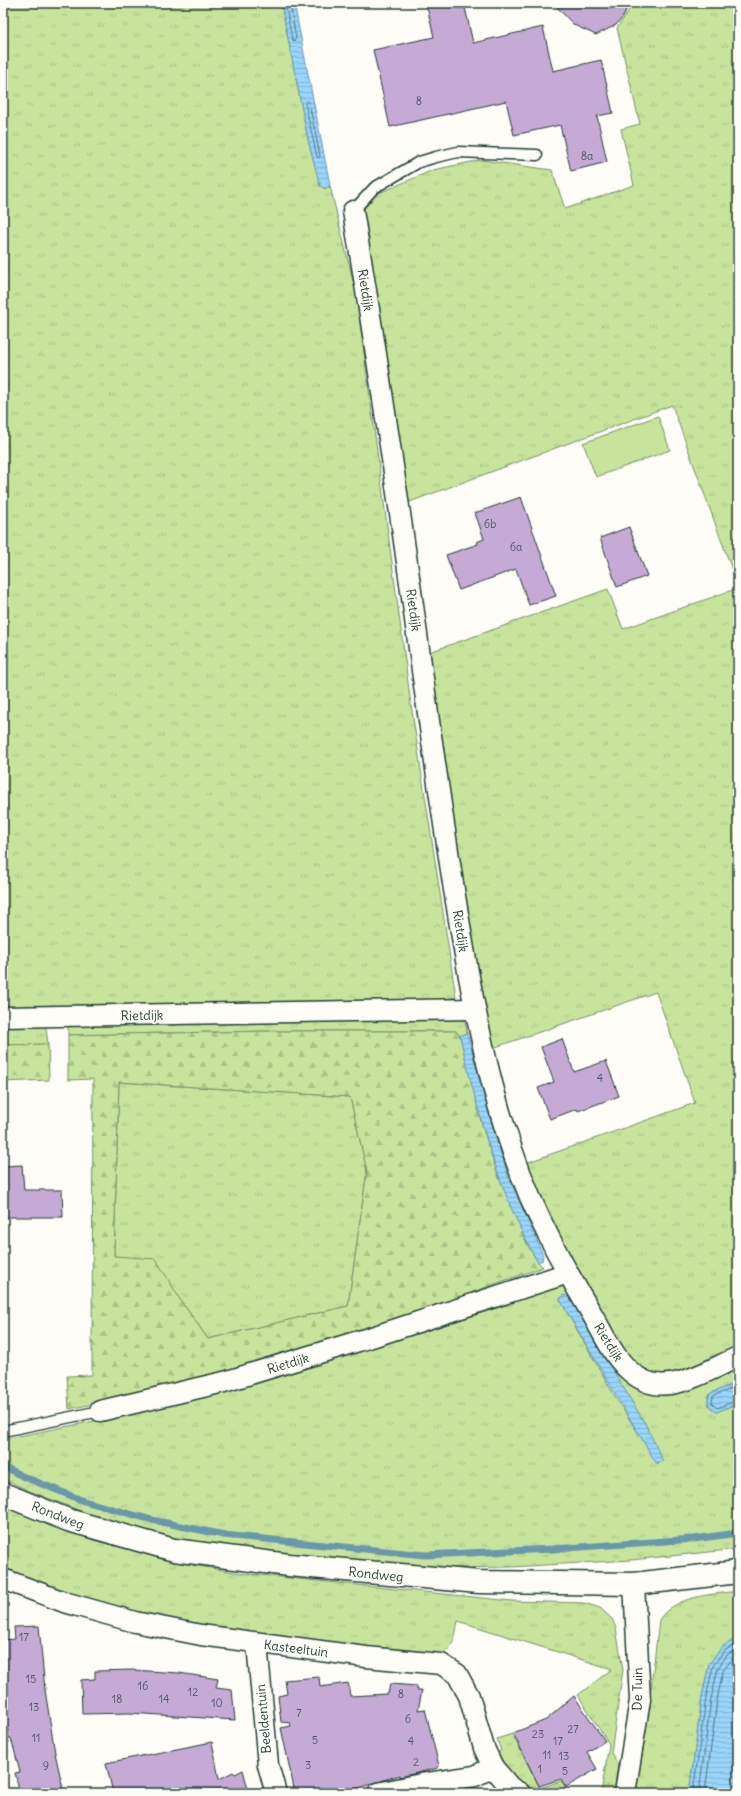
<svg xmlns="http://www.w3.org/2000/svg" width="741" height="1796" font-family="Delius,sans-serif">
<style>
.grass{fill:url(#grass-tufts);stroke:#749068;fill-rule:evenodd}
.forest{fill:url(#forest-firs);stroke:#749068;fill-rule:evenodd}
.pitch{fill:#c8e49c;stroke:#749068}
.water{fill:url(#water-rules);stroke:#6898ab}
.lines{fill:none;stroke-linecap:round;stroke-linejoin:round}
.shore{stroke:#507983;stroke-width:1}
.stream{stroke:#6898ab;stroke-width:7}
.building{fill:#c6aad6;stroke:#1f3d34}
.lane-casing{stroke:#1f3d34;stroke-width:13}
.street-casing{stroke:#1f3d34;stroke-width:23}
.secondary-casing{stroke:#1f3d34;stroke-width:25}
.lane{stroke:#fdfcf7;stroke-width:10}
.street{stroke:#fdfcf7;stroke-width:20}
.secondary{stroke:#fdfcf7;stroke-width:22}
.labels{text-anchor:middle;stroke-width:4;stroke-linejoin:round;paint-order:stroke}
.number-label{font-size:11px;fill:#49585c}
.street-label{font-size:13px;fill:#1f3d34;stroke:#fdfcf7}
</style>
<defs>
<pattern id="grass-tufts" width="24" height="20" patternUnits="userSpaceOnUse"><rect width="24" height="20" fill="#c8e49c"/><path d="M3 7l-1-3M5 7V3M7 7l1-3M15 17l-1-3M17 17v-4M19 17l1-3" fill="none" stroke="#abc487"/></pattern>
<pattern id="forest-firs" width="22" height="20" patternUnits="userSpaceOnUse"><rect width="22" height="20" fill="#c8e49c"/><path d="M5 1l3.5 6h-7zM16 11l3.5 6h-7z" fill="#abc487"/></pattern>
<pattern id="water-rules" width="6" height="5" patternUnits="userSpaceOnUse"><rect width="6" height="5" fill="#99d4fa"/><path d="M0 2.5h6" fill="none" stroke="#83b7d7"/></pattern>
</defs>
<rect width="100%" height="100%" fill="#fdfcf7"/>
<filter id="ink" filterUnits="userSpaceOnUse"><feTurbulence type="fractalNoise" baseFrequency=".025" numOctaves="2"/><feDisplacementMap in="SourceGraphic" scale="8" xChannelSelector="R" yChannelSelector="G"/><feConvolveMatrix kernelMatrix="1 2 1 2 8 2 1 2 1" color-interpolation-filters="sRGB"/></filter>
<g filter="url(#ink)">
<g class="grass">
<polygon points="3,3 281,3 309,144 329,188 330,186 356,293 411,705 456,997 432,1002 3,1008"/>
<polygon points="630,3 738,3 738,586 672,405 404,504 361,226 365,207 377,194 433,170 481,160 552,170 565,209 634,185 621,129 640,124 617,28 628,12"/>
<polygon points="738,588 738,1350 683,1375 662,1378 632,1365 597,1311 523,1164 695,1103 656,992 490,1049 424,654 608,589 623,629"/>
<polygon points="456,1017 465,1021 467,1033 460,1036 455,1031 270,1031 68,1035 68,1028 75,1021"/>
<polygon points="3,1022 40,1022 46,1028 48,1044 3,1045"/>
<polygon points="119,1082 350,1097 367,1171 348,1306 208,1339 181,1301 114,1256"/>
<path d="M559,1285L565,1287L636,1385L738,1365V1382L711,1393L708,1396V1405L717,1412L738,1403V1549L631,1560L511,1567L440,1568L206,1545L141,1530L91,1515L32,1492L3,1479V1439L130,1414ZM561,1297H569L647,1427L658,1464L617,1400L560,1300Z"/>
<path d="M3,1505L93,1540L181,1563L240,1573L512,1601L584,1603L600,1608L612,1619L616,1628L623,1670L611,1753L618,1764L614,1793H601L609,1744L578,1695L612,1669L458,1621C455,1636 455,1645 442,1656L285,1643L144,1618L3,1576Z"/>
<path d="M738,1591V1638L733,1640L709,1664L702,1697L689,1793H636L648,1713L659,1620C675,1595 711,1595 738,1591Z"/>
<polygon points="512,1734 540,1788 561,1781 568,1792 572,1793 529,1793 493,1755 501,1751 497,1739"/>
</g>
<g class="forest">
<path d="M270,1031H456L460,1036L482,1125L496,1170L527,1244L537,1261L543,1267C446,1301 350,1337 252,1366C192,1384 130,1396 69,1409L67,1376L92,1375L93,1079L68,1080V1035ZM119,1082L350,1097L367,1171L348,1306L208,1339L181,1301L156,1259L114,1256Z"/>
<polygon points="48,1044 49,1080 3,1082 3,1045"/>
</g>
<polygon class="pitch" points="658,416 670,450 596,477 583,443"/>
<g class="water">
<polygon points="281,3 294,3 330,185 325,189 320,186 309,144"/>
<path d="M467,1033L496,1138L508,1175L543,1255L542,1261H537C498,1191 478,1114 460,1036Z"/>
<polygon points="563,1295 569,1297 647,1427 663,1461 656,1463 560,1300"/>
<path d="M738,1382V1403L717,1412C709,1409 705,1400 711,1393Z"/>
<polygon points="738,1638 738,1793 689,1793 702,1697 709,1664 721,1648 733,1640"/>
</g>
<g class="lines">
<g class="shore">
<polyline points="285,3 292,39 294,41 296,39 290,3"/>
<polygon points="307,101 309,103 320,156 319,158 317,157 305,103"/>
<polyline points="738,1386 713,1396 712,1403 717,1408 738,1400"/>
<polyline points="693,1793 706,1698 713,1666 724,1651 738,1643"/>
<polyline points="699,1793 711,1699 718,1668 727,1655 738,1648"/>
<polyline points="705,1793 717,1700 723,1671 732,1659 738,1654"/>
</g>
<polyline class="stream" points="3,1466 22,1476 84,1501 152,1520 224,1535 425,1555 553,1549 694,1539 738,1533"/>
</g>
<g class="building">
<polygon points="426,3 464,3 473,43 543,27 553,71 601,60 613,113 597,116 607,162 571,171 560,125 514,135 506,101 390,127 373,50 434,37"/>
<polygon points="553,3 629,3 623,17 616,25 596,35 574,25"/>
<polygon points="521,497 556,596 529,605 516,569 459,590 446,555 478,544 477,542 484,539 475,513"/>
<polygon points="629,527 647,576 617,587 600,538"/>
<polygon points="562,1039 574,1072 606,1061 619,1096 578,1111 577,1109 550,1119 538,1088 554,1082 541,1047"/>
<polygon points="22,1165 24,1190 62,1190 63,1217 3,1217 3,1166"/>
<polygon points="39,1626 45,1690 55,1753 64,1793 20,1793 15,1773 20,1772 11,1738 8,1738 4,1707 9,1706 3,1677 3,1640 15,1639 14,1627"/>
<polygon points="133,1670 179,1673 218,1679 216,1688 232,1690 235,1720 130,1713 82,1714 81,1680 95,1679 95,1671"/>
<polygon points="319,1677 320,1687 348,1683 350,1696 388,1694 390,1684 417,1686 417,1690 422,1690 418,1710 425,1709 439,1766 438,1768 400,1777 400,1775 342,1793 295,1793 281,1728 291,1726 290,1723 281,1722 278,1696 287,1694 285,1680"/>
<polygon points="574,1696 605,1741 587,1752 597,1769 566,1787 561,1779 539,1786 513,1733 546,1720"/>
<polygon points="212,1742 219,1779 233,1772 235,1774 243,1770 249,1793 113,1793 106,1763"/>
</g>
<g class="lines">
<g class="lane-casing">
<g id="lane">
<polyline points="353,211 374,188 419,162 436,157 458,152 537,155"/>
<polyline points="3,1431 100,1411"/>
</g>
</g>
<g class="street-casing">
<g id="street">
<path d="M353,211C379,367 402,522 423,678C434,757 445,836 458,914C474,1010 492,1107 530,1197C548,1238 569,1276 592,1314C606,1338 618,1369 645,1381C673,1394 712,1368 738,1357"/>
<polyline points="3,1017 474,1009"/>
<polyline points="100,1411 224,1382 375,1336 568,1273"/>
<polyline points="3,1579 64,1602 135,1622 201,1635 366,1657 441,1664 457,1674 469,1696 484,1748 493,1767 510,1787 520,1793"/>
<polyline points="257,1643 268,1765 276,1793"/>
<polyline points="378,1793 421,1784 475,1776 493,1767"/>
<polyline points="625,1793 640,1700 634,1584"/>
</g>
</g>
<g class="secondary-casing">
<polyline id="secondary" points="3,1494 68,1520 174,1550 289,1565 479,1582 634,1584 738,1572"/>
</g>
<use href="#lane" class="lane"/>
<use href="#street" class="street"/>
<use href="#secondary" class="secondary"/>
</g>
</g>
<g class="labels">
<g class="number-label">
<text x="419" y="105">8</text>
<text x="587" y="160">8a</text>
<text x="490" y="528">6b</text>
<text x="516" y="551">6a</text>
<text x="600" y="1082">4</text>
<text x="24" y="1641">17</text>
<text x="31" y="1683">15</text>
<text x="143" y="1690">16</text>
<text x="193" y="1696">12</text>
<text x="401" y="1698">8</text>
<text x="117" y="1703">18</text>
<text x="164" y="1703">14</text>
<text x="217" y="1707">10</text>
<text x="34" y="1711">13</text>
<text x="299" y="1717">7</text>
<text x="408" y="1723">6</text>
<text x="573" y="1733">27</text>
<text x="538" y="1738">23</text>
<text x="36" y="1742">11</text>
<text x="315" y="1744">5</text>
<text x="411" y="1745">4</text>
<text x="558" y="1745">17</text>
<text x="547" y="1759">11</text>
<text x="564" y="1760">13</text>
<text x="416" y="1766">2</text>
<text x="308" y="1769">3</text>
<text x="46" y="1770">9</text>
<text x="540" y="1773">1</text>
<text x="565" y="1775">5</text>
</g>
<g class="street-label">
<text transform="translate(366 290) rotate(81)" y="5">Rietdijk</text>
<text transform="translate(414 610) rotate(82)" y="5">Rietdijk</text>
<text transform="translate(461 931) rotate(81)" y="5">Rietdijk</text>
<text transform="translate(142 1015) rotate(-1)" y="5">Rietdijk</text>
<text transform="translate(609 1342) rotate(58)" y="5">Rietdijk</text>
<text transform="translate(288 1363) rotate(-17)" y="5">Rietdijk</text>
<text transform="translate(58 1515) rotate(21)" y="5">Rondweg</text>
<text transform="translate(376 1574) rotate(6)" y="5">Rondweg</text>
<text transform="translate(296 1648) rotate(7)" y="5">Kasteeltuin</text>
<text transform="translate(637 1689) rotate(-89)" y="5">De Tuin</text>
<text transform="translate(263 1719) rotate(-95)" y="5">Beeldentuin</text>
</g>
</g>
<rect width="741" height="1796" fill="none" stroke="#fdfcf7" stroke-width="16"/>
<rect x="8" y="8" width="725" height="1780" fill="none" stroke="#1f3d34" stroke-width="1.5" filter="url(#ink)"/>
</svg>
